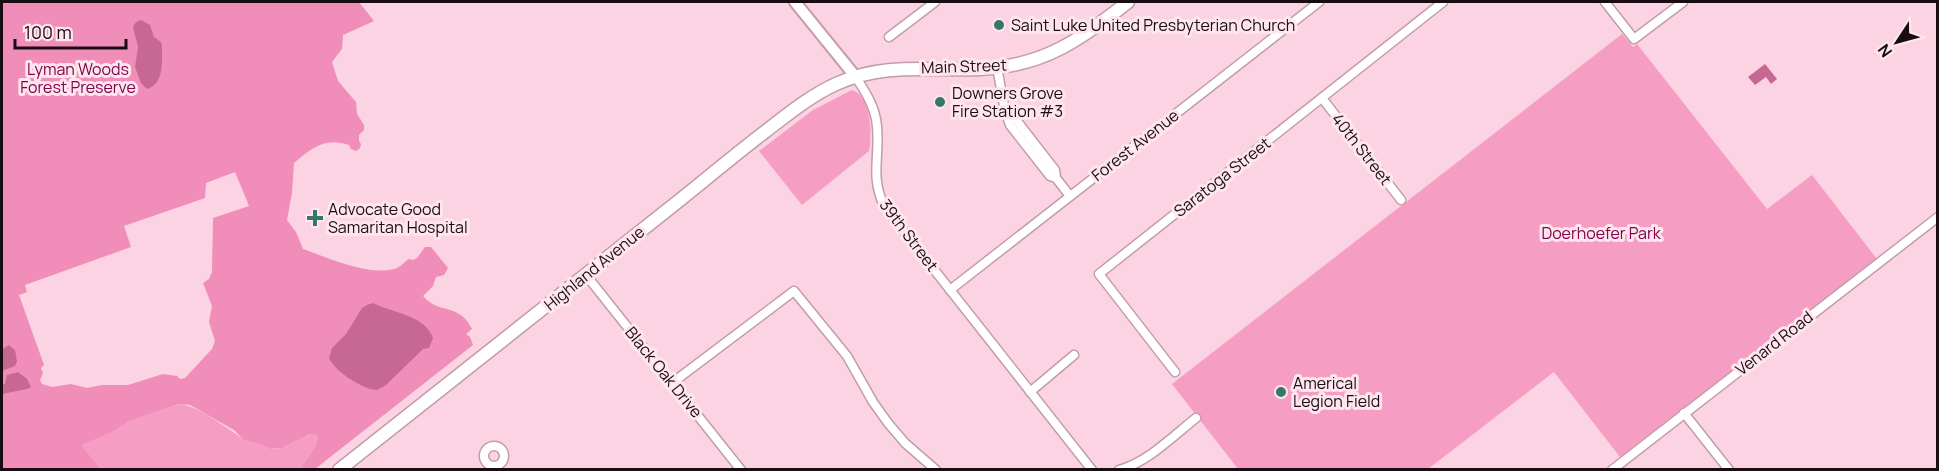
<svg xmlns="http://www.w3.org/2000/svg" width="1939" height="471" font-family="Manrope,sans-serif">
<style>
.green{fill:#f69dc3}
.forest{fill:#f08db8;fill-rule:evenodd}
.water{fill:#c76892}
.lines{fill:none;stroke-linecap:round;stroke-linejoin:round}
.minor-casing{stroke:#c39cab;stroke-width:11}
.tertiary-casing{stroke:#c39cab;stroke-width:14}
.secondary-casing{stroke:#c39cab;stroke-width:15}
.minor{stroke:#fff;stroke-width:8}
.tertiary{stroke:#fff;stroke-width:10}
.secondary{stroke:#fff;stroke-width:12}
.poi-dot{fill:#377766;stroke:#fee5ee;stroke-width:2}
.labels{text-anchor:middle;stroke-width:6;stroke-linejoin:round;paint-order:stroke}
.poi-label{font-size:16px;fill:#190c12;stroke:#fee5ee;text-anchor:start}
.street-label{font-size:16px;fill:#190c12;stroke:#fee5ee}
.park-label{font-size:16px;fill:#80054d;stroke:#fee5ee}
</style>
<rect width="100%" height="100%" fill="#fbd3e2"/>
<g class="green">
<polygon points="1622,34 1633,47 1637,44 1767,209 1812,175 1877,259 1620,457 1554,372 1428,469 1238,469 1172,384"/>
<path d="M852,90C872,96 872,135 869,151L802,205L759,151L813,110Z"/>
<path d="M178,404C199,406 225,427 242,438C247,441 254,441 260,443C264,445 268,449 272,449C288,450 300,435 315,434L318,437L316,445L300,469L2,470V462L116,430L130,421Z"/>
</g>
<path class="forest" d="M2,2H359L374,21L343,35L342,49L332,62L338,81L356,102L357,114L364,125V130L359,135V141L361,144L360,148L356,151L351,149L349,145C325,137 312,148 294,163L292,193L287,220L296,232L303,249C328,258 368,276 394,269C400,268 404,262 409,259L413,260L417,258L425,247H431L448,268L444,275L436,277L433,286L423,296C439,315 459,302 472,329L466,334L470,337L473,345L315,469H300L316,445L318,437L315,434L308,435L282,448L270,449L261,444L244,440L234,430L190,405L178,404L130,421L116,430L81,445L100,469H2ZM235,172L249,206L213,218L212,272L209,279L203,283L212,306L209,322L215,341L212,349L185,378L180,379L177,376L163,374L128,385H102L87,388L71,384L52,387L42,384L40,380L43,373L41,368L44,365L19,295L27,292L25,285L131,247L124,226L205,198L206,183Z"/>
<g class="water">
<path d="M141,20L150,25L154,37L161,42L162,47C162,62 164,84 147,89L141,83L135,67L138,47L133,27L136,22Z"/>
<polygon points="1765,64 1777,79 1771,84 1766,77 1755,85 1748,77"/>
<path d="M373,303C393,313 425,315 433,338L429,348L423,349L386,385L377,390C364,390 334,371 329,358L332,348L346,334L362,308L367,305Z"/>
<polygon points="9,345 15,350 17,361 15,366 2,371 2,349"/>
<polygon points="18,372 27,379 31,387 27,389 2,394 2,385 5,384 7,375"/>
</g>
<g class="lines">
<g class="minor-casing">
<g id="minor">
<polyline points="1605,2 1634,39 1683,2"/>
<polyline points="889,37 935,2"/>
<polyline points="997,67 1005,111 1010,125 1050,176 1056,178 1070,196"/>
<path d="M855,76C865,91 876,108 877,127C880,157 870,176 884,206L1092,470"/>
<polyline points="1322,98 1401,200"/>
<polyline points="1005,111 1010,112 1055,170 1056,178"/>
<polyline points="586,275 741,470"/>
<polyline points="950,290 1319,2"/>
<polyline points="1175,372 1099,274 1443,2"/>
<polyline points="672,383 794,291 847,356 873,402 888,423 905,443 936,470"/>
<polyline points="1030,392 1074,355"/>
<polyline points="1684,413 1729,470"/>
<circle cx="494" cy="456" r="10"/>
<path d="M1119,470C1148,462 1173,436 1196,418"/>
<polyline points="1612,470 1938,217"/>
</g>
</g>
<g class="tertiary-casing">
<polyline id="tertiary" points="795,2 855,76"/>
</g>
<g class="secondary-casing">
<path id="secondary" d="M339,470C448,384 557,298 666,211C699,185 732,157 766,131C788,114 810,96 836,84C883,62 931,71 980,69C1045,66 1079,40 1128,2"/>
</g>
<use href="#minor" class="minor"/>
<use href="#tertiary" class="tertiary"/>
<use href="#secondary" class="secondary"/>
</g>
<g class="poi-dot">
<circle cx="999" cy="25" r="6"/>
<circle cx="940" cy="102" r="6"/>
<path d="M312 209h6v6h6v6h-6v6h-6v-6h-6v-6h6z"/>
<circle cx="1281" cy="392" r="6"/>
</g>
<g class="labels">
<g class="poi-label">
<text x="1011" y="31">Saint Luke United Presbyterian Church</text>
<text x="952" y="99">Downers Grove<tspan x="952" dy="18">Fire Station #3</tspan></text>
<text x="328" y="215">Advocate Good<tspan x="328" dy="18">Samaritan Hospital</tspan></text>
<text x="1293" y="389">Americal<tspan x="1293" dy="18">Legion Field</tspan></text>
</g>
<g class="street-label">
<text transform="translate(964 66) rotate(-2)" y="6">Main Street</text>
<text transform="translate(1135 145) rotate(-38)" y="6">Forest Avenue</text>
<text transform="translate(1362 149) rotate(52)" y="6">40th Street</text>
<text transform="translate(1222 177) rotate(-38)" y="6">Saratoga Street</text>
<text transform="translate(909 235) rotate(53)" y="6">39th Street</text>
<text transform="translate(594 268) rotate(-39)" y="6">Highland Avenue</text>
<text transform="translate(1774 343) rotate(-38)" y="6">Venard Road</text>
<text transform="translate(664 372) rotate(51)" y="6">Black Oak Drive</text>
</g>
<g class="park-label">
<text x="78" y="75">Lyman Woods<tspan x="78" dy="18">Forest Preserve</tspan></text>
<text x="1601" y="239">Doerhoefer Park</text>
</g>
</g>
<rect width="1939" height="471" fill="none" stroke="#190c12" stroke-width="6"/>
<g transform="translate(1897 42) rotate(234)" stroke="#fee5ee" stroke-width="4.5" paint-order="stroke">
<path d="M0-4.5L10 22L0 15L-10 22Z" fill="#190c12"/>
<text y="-9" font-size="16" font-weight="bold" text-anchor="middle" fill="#190c12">N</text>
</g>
<path d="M15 39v9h111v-9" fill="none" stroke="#190c12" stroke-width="3"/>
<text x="24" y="39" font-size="18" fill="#190c12" stroke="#fee5ee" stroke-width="4.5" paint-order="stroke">100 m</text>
</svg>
